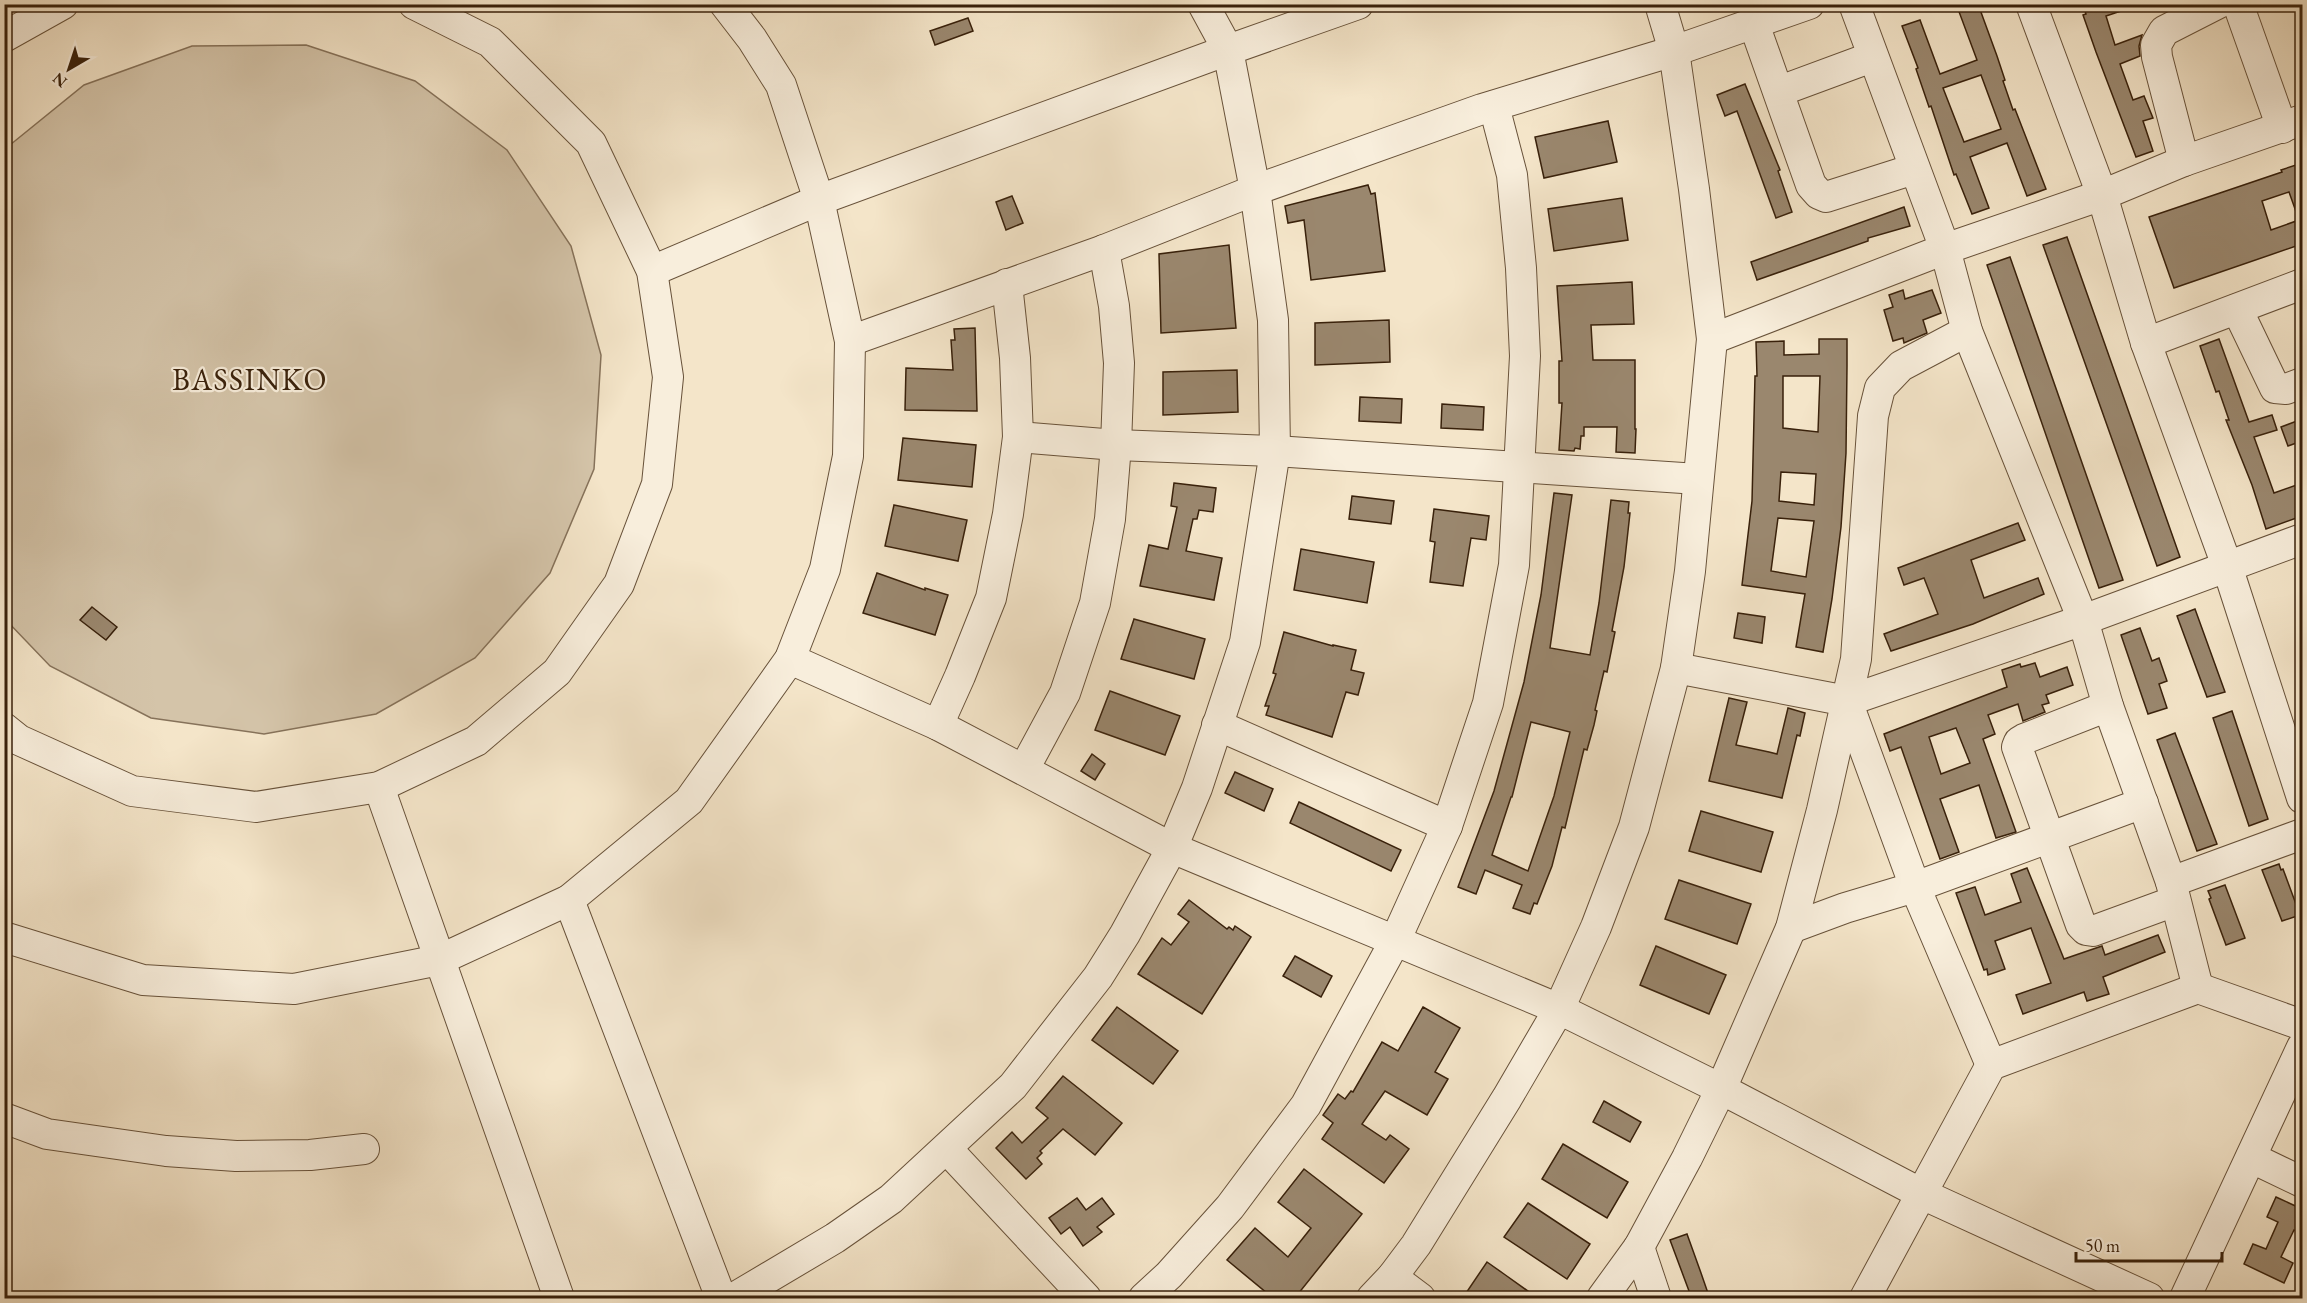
<svg xmlns="http://www.w3.org/2000/svg" width="2307" height="1303" font-family="'EB Garamond',serif">
<style>
.green{fill:#d4c4a9;stroke:#86725a;stroke-width:1.5}
.building{fill:#9a876e;stroke:#39210b;stroke-width:1.5;fill-rule:evenodd}
.lines{fill:none;stroke-linecap:round;stroke-linejoin:round}
.minor-casing{stroke:#68523a;stroke-width:32}
.minor{stroke:#f8eedc;stroke-width:30}
.labels{text-anchor:middle;stroke-width:4.5;stroke-linejoin:round;paint-order:stroke}
.quarter-label{font-size:30px;letter-spacing:1.5px;fill:#39210b;stroke:#f8eedc}
</style>
<rect width="100%" height="100%" fill="#f4e5c9"/>
<filter id="stains"><feTurbulence type="fractalNoise" baseFrequency=".00333" numOctaves="4"/><feColorMatrix values="0 0 0 0 .2 0 0 0 0 .09 0 0 0 0 .02 0 0 0 .5 -.17"/></filter>
<radialGradient id="worn" r=".72"><stop offset=".6" stop-color="#630" stop-opacity="0"/><stop offset="1" stop-color="#630" stop-opacity=".3"/></radialGradient>
<polygon class="green" points="306,45 415,81 507,150 571,246 601,355 594,469 550,573 475,658 376,714 264,734 151,718 50,666 5,619 5,149 84,85 192,46"/>
<g class="building">
<path d="M1970,4H1978L1997,56L2005,80L2003,81L2013,110L2015,109L2046,189L2027,196L2007,143L1970,157L1989,208L1972,214L1956,174L1954,175L1931,106L1929,107L1916,69L1918,68L1902,26L1920,20L1940,74L1977,60L1958,9ZM1981,75L2001,129L1964,142L1943,88Z"/>
<polygon points="2083,4 2132,4 2133,7 2106,16 2115,45 2142,35 2139,46 2140,56 2120,64 2133,100 2144,96 2153,118 2143,121 2153,151 2136,157 2096,52 2083,15 2086,14"/>
<polygon points="968,18 973,31 935,45 930,31"/>
<polygon points="1745,84 1780,170 1778,171 1792,212 1776,218 1737,111 1725,116 1717,95"/>
<polygon points="1608,121 1617,162 1544,178 1535,137"/>
<path d="M2302,163V244L2174,288L2149,217L2282,172L2281,170ZM2289,192L2299,220L2271,230L2262,201Z"/>
<polygon points="1368,185 1371,194 1375,193 1385,271 1311,280 1304,220 1288,223 1285,206"/>
<polygon points="1012,196 1023,223 1006,230 996,202"/>
<polygon points="1622,198 1628,240 1554,251 1548,209"/>
<polygon points="1904,207 1910,226 1868,238 1868,241 1757,280 1751,262"/>
<polygon points="2067,237 2180,557 2157,566 2043,245"/>
<polygon points="1229,245 1236,328 1161,333 1159,254"/>
<polygon points="2010,257 2123,580 2099,588 1987,265"/>
<polygon points="1632,282 1634,324 1591,325 1593,360 1635,360 1635,429 1636,429 1635,453 1616,452 1617,427 1584,427 1584,436 1581,436 1580,449 1575,448 1574,451 1559,450 1562,403 1559,403 1559,361 1562,361 1557,286"/>
<polygon points="1903,290 1905,299 1932,290 1941,313 1923,320 1927,333 1904,343 1903,338 1893,341 1884,310 1893,307 1889,295"/>
<polygon points="1389,320 1390,362 1315,365 1315,323"/>
<polygon points="975,328 977,411 905,410 906,368 953,370 951,340 955,340 954,329"/>
<path d="M1819,339H1847V366L1846,453L1841,527L1832,599L1823,652L1796,647L1805,594L1742,585L1752,501L1755,376H1757L1756,342L1784,341V355L1819,354ZM1783,376H1820L1818,432L1783,428ZM1781,472L1816,474L1814,505L1779,501ZM1778,518L1814,521L1806,577L1771,571Z"/>
<polygon points="2219,339 2249,422 2272,415 2277,430 2254,437 2274,493 2302,483 2302,516 2266,529 2252,485 2226,420 2229,420 2219,391 2216,392 2200,346"/>
<polygon points="1237,370 1238,412 1163,415 1163,372"/>
<polygon points="1360,397 1402,399 1401,423 1359,421"/>
<polygon points="1442,404 1484,407 1483,430 1441,428"/>
<polygon points="2302,419 2302,441 2288,446 2281,427"/>
<polygon points="903,438 976,445 972,487 898,480"/>
<polygon points="1174,483 1216,488 1213,512 1199,510 1197,519 1193,519 1186,551 1222,558 1214,600 1140,586 1149,545 1168,549 1177,507 1171,506"/>
<path d="M1554,493L1572,495L1550,648L1590,655L1599,603L1611,500L1629,502L1628,513H1630L1624,567L1612,631L1615,632L1607,672L1604,671L1595,710L1597,711L1594,725L1587,750L1584,749L1565,828L1562,827L1552,866L1537,904L1534,903L1530,914L1513,908L1522,885L1485,870L1476,894L1458,887L1494,791L1524,682L1541,595ZM1531,722L1570,732L1554,796L1528,871L1492,855L1511,797H1512Z"/>
<polygon points="1352,496 1394,501 1391,524 1349,519"/>
<polygon points="894,505 967,520 958,561 885,546"/>
<polygon points="1434,509 1489,516 1486,540 1471,538 1463,586 1430,582 1435,542 1430,541"/>
<polygon points="2018,523 2025,540 1971,560 1984,598 2038,578 2044,594 1973,624 1891,651 1884,634 1938,614 1924,578 1904,585 1898,568"/>
<polygon points="1301,549 1374,562 1367,603 1294,590"/>
<polygon points="877,573 925,590 925,588 948,595 935,635 863,613"/>
<polygon points="92,607 117,627 106,640 80,620"/>
<polygon points="2195,609 2225,692 2207,697 2177,616"/>
<polygon points="1738,613 1765,617 1762,643 1734,638"/>
<polygon points="1134,619 1205,639 1194,679 1121,659"/>
<polygon points="2140,628 2152,661 2159,658 2167,681 2159,684 2167,708 2148,714 2121,635"/>
<polygon points="1284,632 1333,646 1333,645 1356,650 1351,670 1364,673 1358,695 1346,692 1332,737 1266,715 1269,706 1265,706 1276,674 1273,673"/>
<path d="M2035,663L2040,677L2067,667L2073,685L2046,695L2049,703L2042,705L2045,712L2023,721L2018,704L1988,715L1995,734L1983,739L2016,832L1996,838L1979,785L1940,799L1959,852L1940,859L1901,747L1890,751L1884,734L2007,687L2002,670L2020,664L2021,667ZM1956,728L1970,763L1941,774L1929,737Z"/>
<polygon points="1110,691 1180,716 1165,755 1095,730"/>
<polygon points="1729,698 1747,702 1736,745 1769,752 1777,754 1788,708 1805,713 1800,736 1797,735 1782,798 1709,781"/>
<polygon points="2232,711 2268,819 2249,826 2213,718"/>
<polygon points="2175,733 2217,844 2197,851 2157,740"/>
<polygon points="1092,754 1105,764 1095,780 1081,771"/>
<polygon points="1235,772 1273,789 1264,811 1225,793"/>
<polygon points="1299,802 1401,850 1391,871 1290,823"/>
<polygon points="1701,811 1773,832 1761,872 1689,851"/>
<polygon points="2279,864 2281,870 2283,869 2300,915 2282,921 2262,870"/>
<polygon points="2027,868 2064,959 2102,946 2105,955 2158,935 2165,952 2103,977 2109,994 2087,1001 2084,992 2023,1014 2016,995 2051,983 2031,928 1995,941 2005,969 1988,975 1987,969 1984,970 1956,893 1975,887 1985,915 2021,902 2011,874"/>
<polygon points="1679,880 1751,904 1737,944 1665,919"/>
<polygon points="2225,885 2245,938 2226,945 2209,899 2211,898 2208,891"/>
<polygon points="1189,900 1227,929 1229,927 1233,930 1235,926 1251,937 1202,1014 1138,974 1162,938 1171,945 1189,922 1178,914"/>
<polygon points="1656,946 1726,975 1709,1014 1640,985"/>
<polygon points="1295,956 1332,976 1321,997 1283,976"/>
<polygon points="1117,1007 1178,1051 1153,1084 1092,1040"/>
<polygon points="1423,1007 1460,1028 1435,1072 1448,1079 1427,1115 1385,1091 1362,1124 1386,1140 1390,1135 1409,1149 1384,1183 1322,1139 1333,1123 1323,1115 1338,1094 1345,1099 1351,1091 1353,1092 1382,1042 1398,1051"/>
<polygon points="1063,1076 1122,1123 1095,1155 1063,1129 1040,1151 1042,1153 1037,1158 1042,1164 1026,1179 996,1148 1012,1132 1022,1143 1048,1118 1036,1108"/>
<polygon points="1604,1101 1641,1122 1630,1142 1593,1122"/>
<polygon points="1563,1144 1628,1182 1607,1218 1542,1179"/>
<polygon points="1304,1169 1362,1214 1294,1299 1274,1299 1227,1260 1255,1228 1288,1257 1311,1228 1278,1202"/>
<polygon points="2276,1197 2302,1209 2302,1234 2294,1230 2281,1257 2293,1263 2284,1283 2244,1264 2253,1244 2266,1249 2278,1222 2267,1217"/>
<polygon points="1077,1198 1086,1210 1102,1198 1114,1214 1097,1227 1102,1232 1083,1246 1070,1227 1061,1234 1049,1218"/>
<polygon points="1528,1203 1590,1244 1567,1279 1504,1237"/>
<polygon points="1687,1234 1701,1273 1710,1299 1692,1299 1670,1240"/>
<polygon points="1487,1262 1504,1274 1539,1299 1462,1299"/>
</g>
<g class="lines">
<g class="minor-casing">
<g id="minor">
<polyline points="1854,4 1945,249 1967,331 2083,620 2108,706 2171,882 2198,988"/>
<polyline points="2031,4 2102,195 2146,343 2227,566 2302,798"/>
<polyline points="2238,4 2282,128"/>
<polyline points="1754,24 1811,185 1819,194 1826,197 1914,169"/>
<polyline points="4,37 63,4"/>
<polyline points="1780,91 1872,57"/>
<polyline points="2184,161 2157,57 2156,45 2164,31 2217,4"/>
<polyline points="652,271 819,200 1228,50 1358,4"/>
<polyline points="2237,309 2275,388 2286,389 2302,383"/>
<polyline points="1712,339 1945,249 2102,195 2184,161 2302,120"/>
<polyline points="850,341 1104,250 1255,190 1482,109 1674,51 1809,4"/>
<polyline points="2146,343 2302,284"/>
<polyline points="1018,437 1116,445 1275,451 1698,479"/>
<polyline points="790,659 938,725 1172,848 1559,1009 1721,1089 1922,1194 2149,1298"/>
<polyline points="1676,668 1847,701 2083,620 2302,539"/>
<polyline points="1847,701 1915,887 1991,1065"/>
<polyline points="2108,706 2024,739 2019,742 2017,747 2081,925 2086,930 2093,931 2175,901"/>
<polyline points="938,725 960,676 991,598 1008,514 1018,437 1015,358 1007,284"/>
<polyline points="1217,725 1447,826"/>
<polyline points="4,728 19,740 132,791 256,807 379,787 476,741 557,672 619,584 657,484 668,377 652,271 591,143 490,42 414,4"/>
<polyline points="1024,769 1065,693 1095,603 1110,519 1116,445 1119,363 1114,306 1104,250"/>
<polyline points="379,787 559,1298"/>
<polyline points="2171,882 2302,834"/>
<polyline points="569,900 721,1298"/>
<polyline points="1791,928 1845,908 1915,887 2143,803"/>
<polyline points="4,937 143,980 294,989 439,960 569,900 689,801 790,659 825,569 848,456 850,341 819,200 781,85 752,39 725,4"/>
<polyline points="4,1118 47,1134 166,1151 236,1156 310,1155 364,1149"/>
<polyline points="947,1149 1086,1298"/>
<polyline points="2252,1158 2302,1182"/>
<polyline points="1639,1247 1656,1298"/>
<polyline points="1392,1277 1420,1298"/>
<polyline points="734,1298 835,1238 891,1199 1013,1086 1098,977 1125,934 1172,848 1197,788 1245,642 1275,451 1273,320 1255,190 1228,50 1203,4"/>
<polyline points="1144,1298 1169,1275 1230,1207 1306,1105 1395,941 1447,826 1488,703 1514,565 1525,356 1521,268 1512,175 1494,106"/>
<polyline points="1372,1298 1392,1277 1416,1245 1507,1098 1559,1009 1596,927 1634,827 1676,668 1690,571 1712,339 1694,189 1674,51 1660,4"/>
<polyline points="1602,1298 1639,1247 1687,1158 1721,1089 1791,928 1822,810 1856,659 1873,416 1880,388 1901,366 1967,331"/>
<polyline points="1865,1298 1991,1065 2198,988 2302,1025"/>
<polyline points="2185,1298 2302,1047"/>
</g>
</g>
<use href="#minor" class="minor"/>
</g>
<g class="labels">
<g class="quarter-label">
<text x="250" y="390">BASSINKO</text>
</g>
</g>
<rect width="2307" height="1303" fill="none" stroke="#f4e5c9" stroke-width="24"/>
<rect x="6" y="6" width="2295" height="1291" fill="none" stroke="#39210b" stroke-width="3"/>
<rect x="12" y="12" width="2283" height="1279" fill="none" stroke="#39210b" stroke-width="1.5"/>
<g transform="translate(69 69) rotate(219)" stroke="#f8eedc" stroke-width="4.5" paint-order="stroke">
<path d="M0-4.5L10 22L0 15L-10 22Z" fill="#39210b"/>
<text y="-9" font-size="16" font-weight="bold" text-anchor="middle" fill="#39210b">N</text>
</g>
<path d="M2076 1252v9h146v-9" fill="none" stroke="#39210b" stroke-width="3"/>
<text x="2085" y="1252" font-size="18" fill="#39210b" stroke="#f8eedc" stroke-width="4.5" paint-order="stroke">50 m</text>
<rect width="100%" height="100%" filter="url(#stains)"/>
<rect width="100%" height="100%" fill="url(#worn)"/>
</svg>
